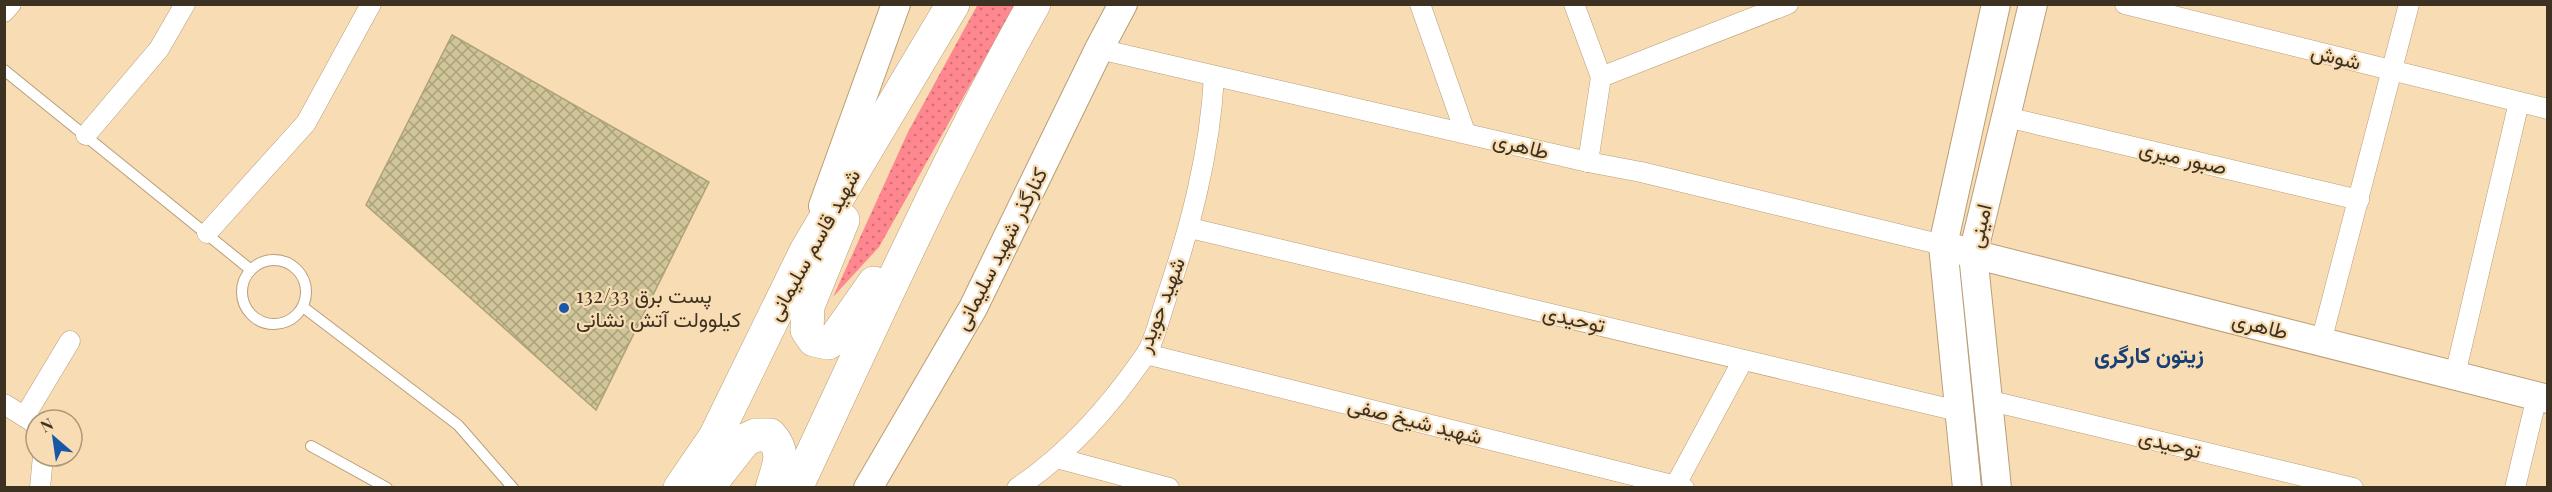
<svg xmlns="http://www.w3.org/2000/svg" width="2552" height="492" font-family="'Playfair Display',Vazirmatn,serif">
<style>
.grass{fill:url(#grass-dots)}
.building{fill:url(#building-cross-hatch);stroke:#ada377;stroke-width:1.5}
.lines{fill:none;stroke-linecap:round;stroke-linejoin:round}
.lane-casing{stroke:#b99e78;stroke-width:12}
.street-casing{stroke:#b99e78;stroke-width:21}
.secondary-casing{stroke:#b99e78;stroke-width:30}
.highway-casing{stroke:#b99e78;stroke-width:34}
.lane{stroke:#fff;stroke-width:10}
.street{stroke:#fff;stroke-width:20}
.secondary{stroke:#fff;stroke-width:28}
.highway{stroke:#fff;stroke-width:33}
.poi-dot{fill:#1758a8;stroke:#f8dcb4;stroke-width:2}
.labels{text-anchor:middle;stroke-width:4.5;stroke-linejoin:round;paint-order:stroke}
.street-label{font-size:21px;fill:#3d3222;stroke:#f8dcb4}
.poi-label{font-size:21px;fill:#3d3222;stroke:#f8dcb4;text-anchor:start}
.neighbourhood-label{font-size:22px;font-weight:bold;fill:#184074;stroke:#f8dcb4}
</style>
<defs>
<pattern id="grass-dots" width="8" height="8" patternUnits="userSpaceOnUse" patternTransform="scale(1.5)"><rect width="8" height="8" fill="#fe8790"/><path d="M2 2h.1M6 6h.1" fill="none" stroke="#cf6f75" stroke-width="1.8" stroke-linecap="round"/></pattern>
<pattern id="building-cross-hatch" width="8" height="8" patternUnits="userSpaceOnUse" patternTransform="scale(1.5)"><rect width="8" height="8" fill="#d0c599"/><path d="M0 0l8 8M0 8l8-8" fill="none" stroke="#aaa17c"/></pattern>
</defs>
<rect width="100%" height="100%" fill="#f8dcb4"/>
<polygon class="grass" points="978,4 1015,5 879,247 833,297 908,132"/>
<polygon class="building" points="452,35 709,182 596,410 366,205"/>
<g class="lines">
<g class="lane-casing">
<g id="lane">
<polyline points="4,70 251,270"/>
<circle cx="274" cy="292" r="32"/>
<polyline points="303,307 458,425 513,488"/>
<polyline points="311,446 387,488"/>
</g>
</g>
<g class="street-casing">
<g id="street">
<polyline points="1420,4 1465,132"/>
<polyline points="1574,4 1601,77 1588,162"/>
<polyline points="2125,4 2548,109"/>
<polyline points="4,12 11,4"/>
<polyline points="1099,49 1588,162 1641,172 1943,245"/>
<polyline points="1601,77 1788,4"/>
<polyline points="2006,117 2359,200"/>
<polyline points="86,135 159,49 185,4"/>
<polyline points="1190,228 1958,411"/>
<polyline points="207,233 306,123 371,4"/>
<polyline points="2321,342 2409,4"/>
<polyline points="1146,354 1684,488"/>
<polyline points="2455,375 2519,102"/>
<polyline points="1987,400 2353,488"/>
<polyline points="4,404 33,422 36,428"/>
<polyline points="25,416 70,341"/>
<polyline points="1057,458 1169,488"/>
<polyline points="40,488 43,456"/>
<path d="M1017,488C1070,453 1111,405 1146,354C1154,342 1160,317 1165,302C1190,229 1210,154 1214,76"/>
<polyline points="1674,488 1743,360"/>
<polyline points="2515,488 2537,396"/>
</g>
</g>
<g class="secondary-casing">
<g id="secondary">
<polyline points="823,206 896,4"/>
<polyline points="1943,245 1973,254 2548,399"/>
<polyline points="868,488 973,308 1099,49 1123,4"/>
<polyline points="1967,488 1943,245 1996,4"/>
<polyline points="1997,488 1973,254 2033,4"/>
</g>
</g>
<g class="highway-casing">
<g id="highway">
<polyline points="843,220 808,306 807,330 814,340 828,343 836,337 874,283"/>
<polyline points="680,488 715,437 806,251 953,4"/>
<path d="M707,488L745,440L756,435H770C787,453 778,466 772,488"/>
<path d="M796,488C873,325 946,160 1034,4"/>
</g>
</g>
<use href="#lane" class="lane"/>
<use href="#street" class="street"/>
<use href="#secondary" class="secondary"/>
<use href="#highway" class="highway"/>
</g>
<circle class="poi-dot" cx="564" cy="308" r="6"/>
<g class="labels">
<g class="street-label">
<text transform="translate(2336 57) rotate(14)" y="7">شوش</text>
<text transform="translate(1521 146) rotate(14)" y="7">طاهری</text>
<text transform="translate(2183 158) rotate(13)" y="7">صبور میری</text>
<text transform="translate(1980 226) rotate(-77)" y="7">امینی</text>
<text transform="translate(814 245) rotate(-61)" y="7">شهید قاسم سلیمانی</text>
<text transform="translate(1001 249) rotate(-63)" y="7">کنارگذر شهید سلیمانی</text>
<text transform="translate(1161 305) rotate(-69)" y="7">شهید حویدر</text>
<text transform="translate(1574 319) rotate(13)" y="7">توحیدی</text>
<text transform="translate(2260 326) rotate(14)" y="7">طاهری</text>
<text transform="translate(1415 421) rotate(14)" y="7">شهید شیخ صفی</text>
<text transform="translate(2170 444) rotate(14)" y="7">توحیدی</text>
</g>
<g class="poi-label">
<text x="576" y="303">پست برق 132/33<tspan x="576" dy="24">کیلوولت آتش نشانی</tspan></text>
</g>
<g class="neighbourhood-label">
<text x="2149" y="363">زیتون کارگری</text>
</g>
</g>
<rect width="2552" height="492" fill="none" stroke="#3d3222" stroke-width="12"/>
<g transform="translate(54 438) rotate(331)"><circle r="28" fill="#f8dcb4" stroke="#ad987a" stroke-width="1.5"/>
<path d="M0-4.5L10 22L0 15L-10 22Z" fill="#1758a8"/>
<text y="-9" font-size="16" font-weight="bold" text-anchor="middle" fill="#3d3222">N</text>
</g>
</svg>
